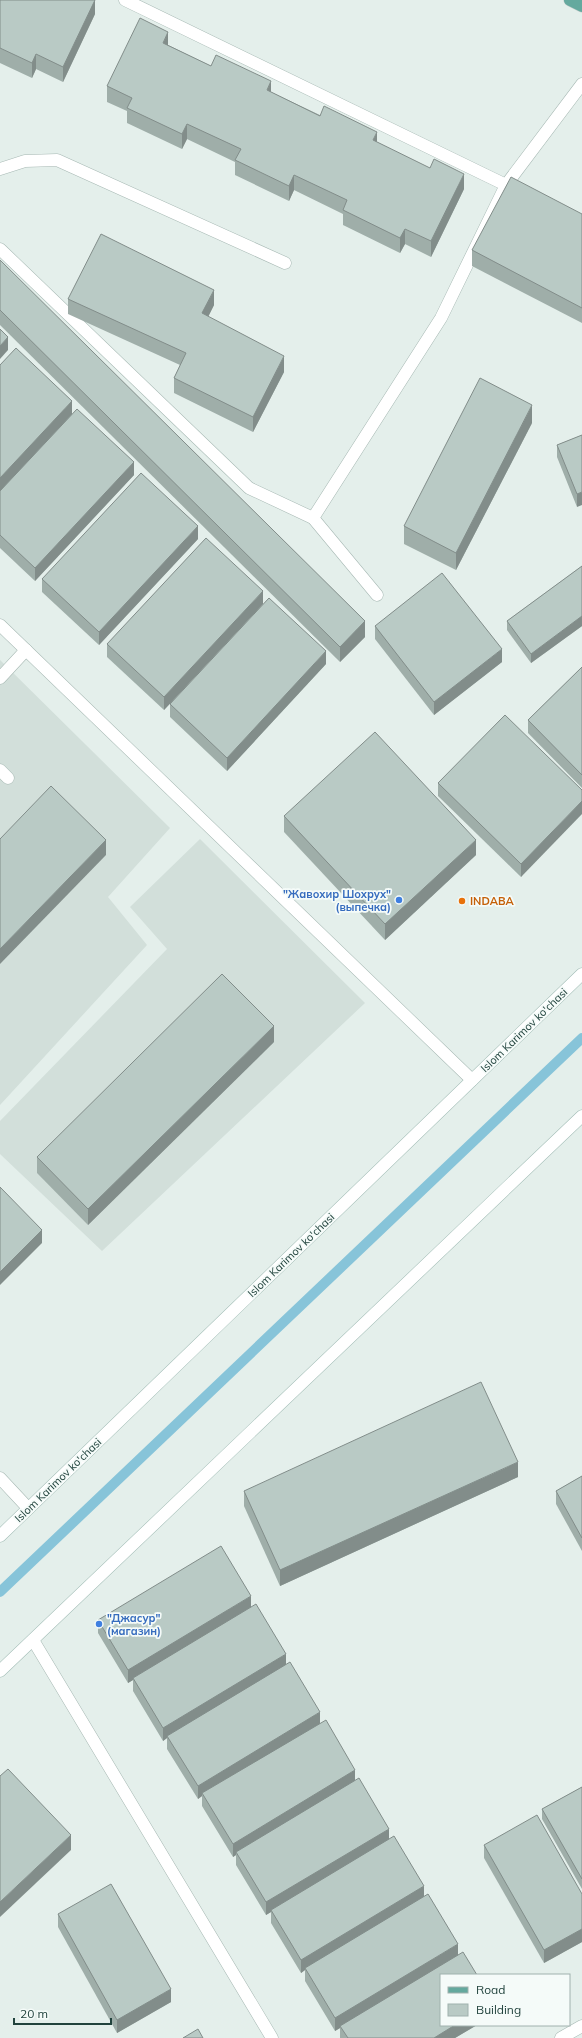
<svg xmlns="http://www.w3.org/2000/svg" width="582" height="2038" font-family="Mulish,sans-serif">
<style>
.built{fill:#d2dfda}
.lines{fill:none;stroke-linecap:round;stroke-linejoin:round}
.stream{stroke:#87c4d9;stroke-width:10}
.lane-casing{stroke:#a6b8b3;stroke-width:13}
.street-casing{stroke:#a6b8b3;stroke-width:13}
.secondary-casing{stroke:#a1bcb5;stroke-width:13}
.primary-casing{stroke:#c1cac9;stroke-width:13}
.lane{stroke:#fff;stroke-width:12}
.street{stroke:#fff;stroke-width:12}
.secondary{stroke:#fff;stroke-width:12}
.primary{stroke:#64a99e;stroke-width:12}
.wall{fill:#9faea9}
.shaded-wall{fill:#828d8a}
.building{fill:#b9cac5;stroke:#828d8a}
.shop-dot{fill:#3f7fe0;stroke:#f5fbf9;stroke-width:1.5}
.food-dot{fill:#e8710a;stroke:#f5fbf9;stroke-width:1.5}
.labels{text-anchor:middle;stroke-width:3.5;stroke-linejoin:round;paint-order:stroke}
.shop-label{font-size:11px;font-weight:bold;fill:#366cbe;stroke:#f5fbf9;text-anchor:end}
.food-label{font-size:11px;font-weight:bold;fill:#c56008;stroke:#f5fbf9;text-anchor:start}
.street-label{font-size:11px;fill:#21433d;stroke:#f5fbf9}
</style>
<rect width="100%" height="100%" fill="#e4efeb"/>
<g class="built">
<polygon points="0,660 170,828 108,897 147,945 0,1105"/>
<polygon points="200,839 365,1003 102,1251 0,1154 0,1121 167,949 130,907"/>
</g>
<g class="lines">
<polyline class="stream" points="0,1592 582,1038"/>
<g class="lane-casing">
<g id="lane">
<polyline points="125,0 506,185 582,84"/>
<polyline points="0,169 25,161 57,160 285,263"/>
<polyline points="0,249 249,488 313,518"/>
<polyline points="377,595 313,518 441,318 506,185"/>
<polyline points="0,625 472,1080"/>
<polyline points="0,678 26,650"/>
<polyline points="0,770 8,778"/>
<polyline points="0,1478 28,1508"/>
</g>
</g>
<g class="street-casing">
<g id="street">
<polyline points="33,1640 272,2038"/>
<polyline points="561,2038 582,2026"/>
</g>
</g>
<g class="secondary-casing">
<g id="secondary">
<polyline points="0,1536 582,974"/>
<polyline points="0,1671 582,1116"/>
</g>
</g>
<g class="primary-casing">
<polyline id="primary" points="570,0 582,6"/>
</g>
<use href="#lane" class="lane"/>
<use href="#street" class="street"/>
<use href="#secondary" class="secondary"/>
<use href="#primary" class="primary"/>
</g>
<g class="wall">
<polygon points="0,0 95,0 95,14 63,82 36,69 32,78 0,63"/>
<polygon points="168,45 211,66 271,92 377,142 464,189 431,257 405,244 400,253 343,225 343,214 294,190 289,201 235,175 235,162 187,139 182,149 127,123 127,111 107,102 107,86"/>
<polygon points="582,214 582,323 472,266 472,250"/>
<polygon points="0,260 365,637 340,662 0,325"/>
<polygon points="68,299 214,305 208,317 284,372 253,432 174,393 174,378 180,365 68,314"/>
<polygon points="0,365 72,414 134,475 35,581 0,548"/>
<polygon points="532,423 456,570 404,544 404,526"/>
<polygon points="582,435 577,507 557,457 557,445"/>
<polygon points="198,539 99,645 42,592 42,579"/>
<polygon points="582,566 582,626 531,663 507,630 507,621"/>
<polygon points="263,604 164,710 107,657 107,644"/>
<polygon points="375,626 502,662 434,715 375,639"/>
<polygon points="326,664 227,771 170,717 170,704"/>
<polygon points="582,667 582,788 528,733 528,720"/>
<polygon points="438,783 582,790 521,877 438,796"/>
<polygon points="284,816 476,855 385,940 284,832"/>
<polygon points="274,1042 88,1225 37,1173 37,1157"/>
<polygon points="582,1476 582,1551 556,1504 556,1491"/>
<polygon points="518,1477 280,1586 244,1506 244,1491"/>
<polygon points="251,1607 320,1723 355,1780 389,1840 424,1897 441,2025 477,2025 455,2038 340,2038 340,2028 335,2031 305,1981 305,1970 301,1973 271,1923 271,1912 266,1915 236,1865 236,1855 233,1857 202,1806 202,1796 198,1799 167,1749 167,1738 163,1741 133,1691 133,1680 128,1683 98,1633 98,1620"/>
<polygon points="582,1787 582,1889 542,1819 542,1809"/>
<polygon points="484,1845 582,1894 582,1942 544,1963 484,1858"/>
<polygon points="58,1914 171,2002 117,2033 58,1927"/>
</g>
<g class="shaded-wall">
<polygon points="95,0 95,14 63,82 63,67"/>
<polygon points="168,32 168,47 163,43"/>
<polygon points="36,54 36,69 32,78 32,63"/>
<polygon points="271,81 271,97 267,90"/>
<polygon points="187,124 187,139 182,149 182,134"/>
<polygon points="377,132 377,147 373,140"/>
<polygon points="464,174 464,189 431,257 431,241"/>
<polygon points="294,175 294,190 289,201 289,186"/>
<polygon points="405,229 405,244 400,253 400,238"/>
<polygon points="214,290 214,305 202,329 202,313"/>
<polygon points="8,337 8,350 0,359 0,346"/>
<polygon points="284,356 284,372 253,432 253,417"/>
<polygon points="72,401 72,414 0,491 0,478"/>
<polygon points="532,405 532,423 456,570 456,553"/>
<polygon points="134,462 134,475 35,581 35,568"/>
<polygon points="582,492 582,505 577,507 577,494"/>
<polygon points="198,526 198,539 99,645 99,632"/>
<polygon points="263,591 263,604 164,710 164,697"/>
<polygon points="582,616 582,626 531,663 531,654"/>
<polygon points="365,621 365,637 340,662 340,647"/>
<polygon points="502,649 502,662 434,715 434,702"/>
<polygon points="326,651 326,664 227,771 227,758"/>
<polygon points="582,801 582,814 521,877 521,864"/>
<polygon points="106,840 106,855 0,964 0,949"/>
<polygon points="476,840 476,855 385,940 385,924"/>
<polygon points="274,1026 274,1042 88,1225 88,1209"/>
<polygon points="42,1230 42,1243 0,1285 0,1272"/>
<polygon points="518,1462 518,1477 280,1586 280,1570"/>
<polygon points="251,1596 251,1609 133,1678 133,1680 128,1683 128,1670"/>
<polygon points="286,1654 286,1667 167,1736 167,1738 163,1741 163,1728"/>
<polygon points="320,1712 320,1725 202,1793 202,1796 198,1799 198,1786"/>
<polygon points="355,1770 355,1783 236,1852 236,1855 233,1857 233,1844"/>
<polygon points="389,1829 389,1842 271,1910 271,1912 266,1915 266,1902"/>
<polygon points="71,1835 71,1850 0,1917 0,1902"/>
<polygon points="424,1886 424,1899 305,1968 305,1970 301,1973 301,1960"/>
<polygon points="582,1929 582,1942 544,1963 544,1950"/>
<polygon points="458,1944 458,1957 340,2026 340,2028 335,2031 335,2018"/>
<polygon points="171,1989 171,2002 117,2033 117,2020"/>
<polygon points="455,2025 477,2025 455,2038 434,2038"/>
</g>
<g class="building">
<polygon points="0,0 95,0 63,67 36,54 32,63 0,48"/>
<polygon points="140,18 168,32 163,43 211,66 216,55 271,81 267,90 320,116 324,106 377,132 373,140 430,168 434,159 464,174 431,241 405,229 400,238 343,210 347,200 294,175 289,186 235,160 241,149 187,124 182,134 127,108 132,98 107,86"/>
<polygon points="511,177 582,214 582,308 472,250"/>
<polygon points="101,234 214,290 202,313 284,356 253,417 174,378 186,353 68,299"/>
<polygon points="0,260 365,621 340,647 0,310"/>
<polygon points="0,329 8,337 0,346"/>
<polygon points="16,348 72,401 0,478 0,365"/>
<polygon points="480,378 532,405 456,553 404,526"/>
<polygon points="77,409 134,462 35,568 0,535 0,491"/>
<polygon points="582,435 582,492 577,494 557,445"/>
<polygon points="141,473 198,526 99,632 42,579"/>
<polygon points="206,538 263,591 164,697 107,644"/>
<polygon points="582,566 582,616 531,654 507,621"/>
<polygon points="442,573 502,649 434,702 375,626"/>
<polygon points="269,598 326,651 227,758 170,704"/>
<polygon points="582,667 582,775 528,720"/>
<polygon points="505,715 582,790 582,801 521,864 438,783"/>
<polygon points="375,732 476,840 385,924 284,816"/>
<polygon points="51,786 106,840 0,949 0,839"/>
<polygon points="222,974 274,1026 88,1209 37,1157"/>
<polygon points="0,1187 42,1230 0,1272"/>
<polygon points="481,1382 518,1462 280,1570 244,1491"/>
<polygon points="582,1476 582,1538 556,1491"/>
<polygon points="221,1546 251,1596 128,1670 98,1620"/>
<polygon points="256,1604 286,1654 163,1728 133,1678"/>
<polygon points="290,1662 320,1712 198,1786 167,1736"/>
<polygon points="326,1720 355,1770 233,1844 202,1793"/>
<polygon points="8,1769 71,1835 0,1902 0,1776"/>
<polygon points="359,1778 389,1829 266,1902 236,1852"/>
<polygon points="582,1787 582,1879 542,1809"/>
<polygon points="537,1815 582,1894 582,1929 544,1950 484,1845"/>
<polygon points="394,1836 424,1886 301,1960 271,1910"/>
<polygon points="111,1884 171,1989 117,2020 58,1914"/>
<polygon points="428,1894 458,1944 335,2018 305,1968"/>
<polygon points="463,1952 477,1975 441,1975 441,2025 455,2025 434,2038 348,2038 340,2026"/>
<polygon points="198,2029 203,2038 183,2038"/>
</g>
<g class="shop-dot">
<circle cx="399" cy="900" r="4"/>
<circle cx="99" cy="1624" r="4"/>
</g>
<circle class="food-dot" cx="462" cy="901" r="4"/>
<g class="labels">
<g class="shop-label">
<text x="391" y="898">"Жавохир Шохрух"<tspan x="391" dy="13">(выпечка)</tspan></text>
<text x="107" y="1622" text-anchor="start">"Джасур"<tspan x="107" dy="13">(магазин)</tspan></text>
</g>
<g class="food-label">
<text x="470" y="905">INDABA</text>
</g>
<g class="street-label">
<text transform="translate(524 1030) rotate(-44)" y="4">Islom Karimov ko'chasi</text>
<text transform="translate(291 1255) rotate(-44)" y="4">Islom Karimov ko'chasi</text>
<text transform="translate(58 1480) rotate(-44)" y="4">Islom Karimov ko'chasi</text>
</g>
</g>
<rect x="440" y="1974" width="130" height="52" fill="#f5fbf9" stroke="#a0b1ae"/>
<rect x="448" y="1987" width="20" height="6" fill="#64a99e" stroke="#a0b1ae"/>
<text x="476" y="1994" font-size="12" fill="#21433d">Road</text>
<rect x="448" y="2004" width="20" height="12" fill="#b9cac5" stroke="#a0b1ae"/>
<text x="476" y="2014" font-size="12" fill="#21433d">Building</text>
<path d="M14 2018v6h97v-6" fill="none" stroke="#21433d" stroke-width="2"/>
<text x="20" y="2018" font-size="12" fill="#21433d" stroke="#f5fbf9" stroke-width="3" paint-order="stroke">20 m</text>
</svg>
